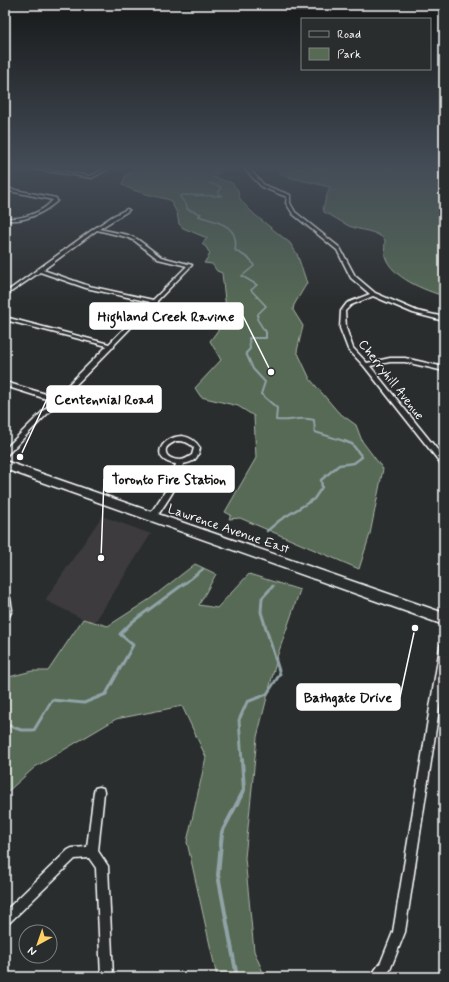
<svg xmlns="http://www.w3.org/2000/svg" width="449" height="982" font-family="Mynerve,sans-serif">
<style>
.built{fill:#3c3a3d}
.green{fill:#576a54;stroke:#abb4aa}
.lines{fill:none;stroke-linecap:round;stroke-linejoin:round}
.stream-far4{stroke:#91a3a7;stroke-width:1.5}
.stream-far3{stroke:#91a3a7;stroke-width:2}
.stream-far2{stroke:#91a3a7;stroke-width:2.5}
.stream-far1{stroke:#91a3a7;stroke-width:3}
.stream{stroke:#91a3a7;stroke-width:4}
.river{fill:#48656c;fill-rule:evenodd}
.street-casing{stroke:#fff;stroke-width:3}
.secondary-casing{stroke:#fff;stroke-width:3}
.street{fill:#2a2d2e;fill-rule:evenodd}
.secondary{fill:#2a2d2e;fill-rule:evenodd}
.labels{text-anchor:middle;stroke-width:3;stroke-linejoin:round;paint-order:stroke}
.street-label{font-size:13px;fill:#fff;stroke:#2a2d2e}
.leader{fill:none;stroke:#fff;stroke-width:1.5}
.callout-dot{fill:#fff;stroke:#2a2d2e;stroke-width:1.5}
.callout{fill:#fff;stroke:#fff;stroke-width:1.5}
.callout-label{font-size:14px;text-anchor:middle;font-weight:bold;fill:#111}
</style>
<rect width="100%" height="100%" fill="#2a2d2e"/>
<filter id="ink" filterUnits="userSpaceOnUse"><feTurbulence type="fractalNoise" baseFrequency=".025" numOctaves="2"/><feDisplacementMap in="SourceGraphic" scale="8" xChannelSelector="R" yChannelSelector="G"/><feConvolveMatrix kernelMatrix="1 2 1 2 8 2 1 2 1" color-interpolation-filters="sRGB"/></filter>
<g filter="url(#ink)">
<polygon class="built" points="102,516 151,534 95,622 83,619 45,600"/>
<g class="green">
<path d="M138,168H225L213,177L232,183L238,190L239,197L243,203L255,215L290,243L297,254L307,283L294,305L293,310L303,326L297,351L310,379L338,412L356,425L362,441L383,469L370,534L359,569L240,518L229,519L231,515L225,512L256,458L254,416L238,406L201,397L195,388L221,360L210,341L227,318L222,273L217,271L212,264L204,263L210,254L206,247L202,244L207,238L183,228L179,224L177,213L170,200C159,197 129,191 122,184L126,175L135,171Z"/>
<path d="M277,168H444V296C424,290 392,278 385,256C384,251 385,244 385,240C376,230 361,231 349,226C341,222 333,216 324,212L323,207L330,187L284,176Z"/>
<polygon points="195,564 216,574 199,605 217,608 249,574 300,590 278,654 257,737 245,858 254,951 265,977 217,977 187,842 206,757 182,706 116,719 35,767 5,794 5,678 32,671 48,671 83,619 108,626 150,599"/>
</g>
<g class="lines">
<path class="stream-far4" d="M206,182L221,187L218,194L222,196L182,195L180,197L187,206V209L201,214L198,216C216,222 240,224 235,250L251,260L254,266L242,276L257,285L251,290L266,306L258,314L257,319L264,330"/>
<path class="stream-far3" d="M264,329L266,332V338H249L250,349L246,353L253,369L265,382L261,394L277,408L276,420C292,422 298,416 314,420L315,432L347,442"/>
<g class="stream-far2">
<polyline points="267,531 280,520 314,499 322,487 321,480 339,465 354,463 362,457 352,444 344,441"/>
<polyline points="184,584 203,569"/>
</g>
<g class="stream-far1">
<polyline points="5,724 21,730 34,730 52,700 84,703 106,694 133,645 120,634 132,622 185,583"/>
<polyline points="242,761 239,720 247,702 267,694 280,674 261,612 262,598 273,586"/>
</g>
<polyline class="stream" points="237,977 218,875 222,832 244,790 242,760"/>
<polygon class="river" points="185,168 203,168 185,174 209,180 210,182 206,184 176,177 176,173"/>
<g class="street-casing">
<g id="street">
<polygon points="29,168 37,168 91,176 106,168 110,168 92,178"/>
<polygon points="244,168 248,168 264,185 290,195 290,203 295,212 340,248 355,276 375,293 417,311 444,317 444,321 413,313 373,296 351,305 345,311 346,328 353,348 367,363 390,358 405,358 444,367 444,371 405,362 390,362 370,366 444,458 444,465 442,465 364,366 348,349 340,328 341,311 347,303 370,294 351,278 337,250 293,214 286,203 287,197 262,187"/>
<path d="M5,188L56,198L57,201C42,214 25,222 5,220V218C22,220 42,213 53,200L5,190Z"/>
<path d="M127,209L129,210L128,211L99,229L128,235L137,239L161,257L192,265L157,301V303H155L114,345V347L112,348L7,455H5V449L53,401L5,386V382L56,397L107,346L5,320V317L109,344L150,302L86,288L40,272L5,296V293L95,228L113,216ZM97,230L126,237L135,241L158,259L187,266L153,300L89,286L43,270Z"/>
<path d="M182,436C190,437 196,441 200,448C198,459 194,462 183,464C180,485 167,501 156,518H150L149,516L150,514L170,484L176,464C150,461 159,437 182,436ZM176,441C184,441 189,442 194,448L192,455C188,457 185,460 180,460C174,460 164,457 166,449C167,445 173,443 176,441Z"/>
<polygon points="5,596 10,598 12,610 8,618 5,619"/>
<polygon points="444,643 444,676 405,932 390,970 385,977 371,977 373,973 381,962 393,932 440,647 441,644"/>
<polygon points="99,787 103,788 104,792 98,851 108,866 113,977 101,977 96,868 89,858 75,859 9,923 5,925 5,911 68,850 72,848 87,847 94,792 95,788"/>
</g>
</g>
<g class="secondary-casing">
<polygon id="secondary" points="5,461 444,613 444,625 5,469"/>
</g>
<use href="#street" class="street"/>
<use href="#secondary" class="secondary"/>
</g>
</g>
<linearGradient id="sky" x2="0" y2="1"><stop stop-color="#171919"/><stop offset="0.55" stop-color="#444c57"/><stop offset="1" stop-color="#444c57" stop-opacity="0"/></linearGradient>
<rect width="449" height="305" fill="url(#sky)"/>
<g class="labels">
<g class="street-label">
<text transform="translate(392 379) rotate(52)" y="5">Cherryhill Avenue</text>
<text transform="translate(229 528) rotate(19)" y="5">Lawrence Avenue East</text>
</g>
</g>
<path class="leader" d="M271 372L243 316M20 457L47 399M101 558L104 479M415 628L400 697"/>
<g class="callout-dot">
<circle cx="271" cy="372" r="4"/>
<circle cx="20" cy="457" r="4"/>
<circle cx="101" cy="558" r="4"/>
<circle cx="415" cy="628" r="4"/>
</g>
<g class="callout">
<rect x="90" y="303" width="153" height="26" rx="4"/>
<rect x="47" y="386" width="114" height="26" rx="4"/>
<rect x="104" y="466" width="130" height="26" rx="4"/>
<rect x="297" y="684" width="103" height="26" rx="4"/>
</g>
<g class="callout-label">
<text x="166" y="321">Highland Creek Ravine</text>
<text x="104" y="404">Centennial Road</text>
<text x="169" y="484">Toronto Fire Station</text>
<text x="348" y="702">Bathgate Drive</text>
</g>
<rect width="449" height="982" fill="none" stroke="#2a2d2e" stroke-width="20"/>
<rect x="10" y="10" width="429" height="962" fill="none" stroke="#fff" stroke-width="1.5" filter="url(#ink)"/>
<rect x="301" y="18" width="130" height="52" fill="#2a2d2e" stroke="#7f8182"/>
<rect x="309" y="31" width="20" height="6" fill="#2a2d2e" stroke="#7f8182"/>
<text x="337" y="38" font-size="12" fill="#ffffff">Road</text>
<rect x="309" y="48" width="20" height="12" fill="#576a54" stroke="#7f8182"/>
<text x="337" y="58" font-size="12" fill="#ffffff">Park</text>
<g transform="translate(38 944) rotate(220)"><circle r="19" fill="#2a2d2e" stroke="#7f8182"/>
<path d="M0-3L7 15L0 10L-7 15Z" fill="#ffd166"/>
<text y="-6" font-size="11" font-weight="bold" text-anchor="middle" fill="#ffffff">N</text>
</g>
</svg>
